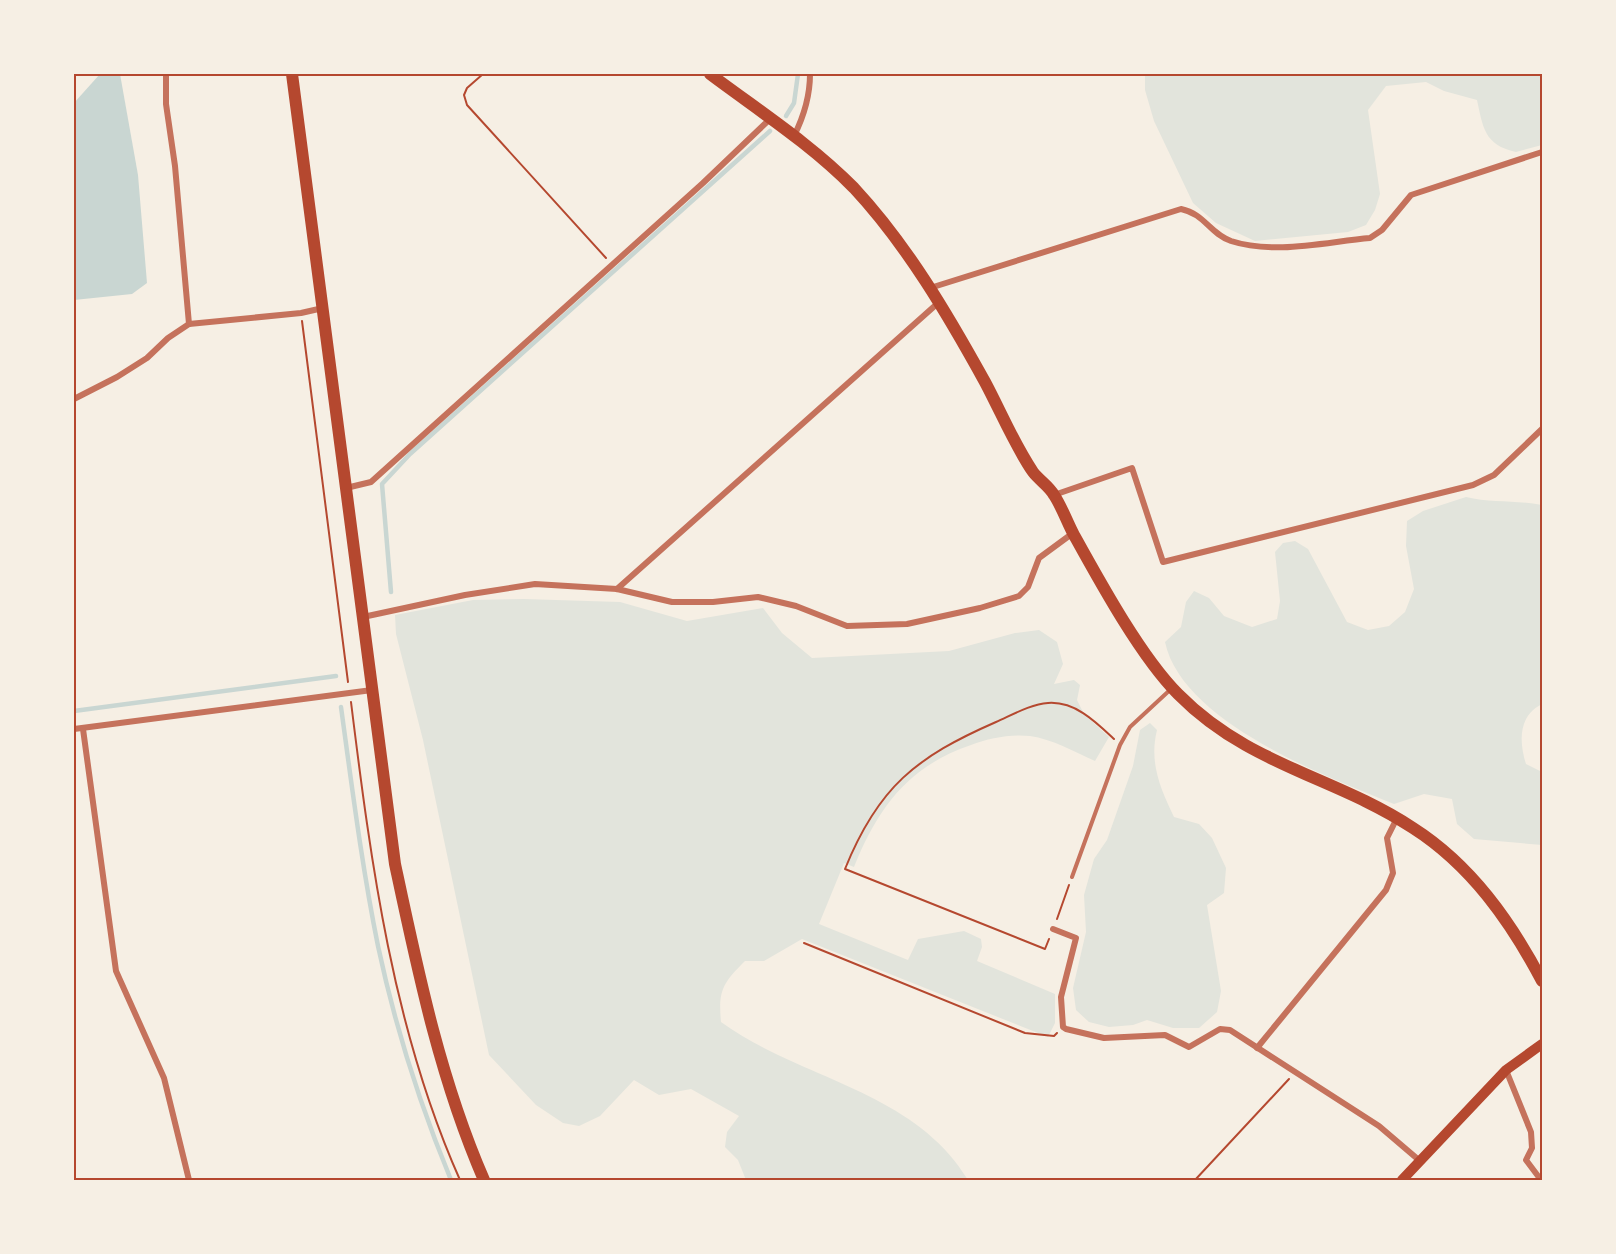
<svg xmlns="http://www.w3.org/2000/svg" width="1616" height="1254" font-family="'Public Sans',sans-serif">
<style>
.green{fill:#e2e4dc}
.water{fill:#c9d6d2}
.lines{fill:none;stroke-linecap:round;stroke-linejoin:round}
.stream{stroke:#c9d6d2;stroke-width:4.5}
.path{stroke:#b5482f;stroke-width:2}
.service{stroke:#c5725c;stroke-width:4}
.minor{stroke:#c5725c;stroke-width:6}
.secondary{stroke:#b5482f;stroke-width:10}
.primary{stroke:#b5482f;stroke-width:12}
.neatline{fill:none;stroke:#b5482f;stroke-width:2}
</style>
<rect width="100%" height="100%" fill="#f6efe4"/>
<g class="green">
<path d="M1145,74H1542V145L1516,152C1484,145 1483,127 1477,100L1444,91L1426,82L1386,86L1368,110L1380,194L1375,210L1366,225L1348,232L1255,241L1216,223L1193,203L1154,121L1145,90Z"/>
<path d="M1466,497C1491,503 1517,500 1542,505V704C1518,716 1519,742 1526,764L1542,772V845L1474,839L1457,824L1452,799L1424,794L1394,804C1325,776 1182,722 1165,642L1181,627L1186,602L1194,591L1209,598L1224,616L1252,627L1277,619L1280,601L1275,552L1283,543L1295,541L1308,549L1347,622L1368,630L1389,626L1405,612L1414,589L1406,546L1407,521L1423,511Z"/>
<path d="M524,599L620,602L687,621L763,608L782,633L812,658L949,651L1015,633L1039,630L1057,642L1063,664L1054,684L1074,680L1080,685L1077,700L1084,714L1109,737L1095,761C1075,752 1052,739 1030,736C1011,734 989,738 971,745C909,766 878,807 854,867L844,863L819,924L908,960L918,939L964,931L981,939L982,947L977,961L1055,994V1023L1048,1037L802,939L764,961H745C723,983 718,990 721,1022C799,1079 914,1090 968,1180H746L738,1160L725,1147L727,1132L739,1116L691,1089L659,1095L634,1080L600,1116L579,1126L563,1123L536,1105L489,1055L423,740L396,634L395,615L473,600Z"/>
<path d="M1150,723L1157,730C1149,762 1160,788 1174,817L1199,824L1212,838L1226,868L1224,893L1207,905L1221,991L1217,1012L1199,1028H1173L1147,1020L1133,1025L1109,1027L1089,1022L1076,1010L1073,988L1086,932L1084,895L1094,859L1107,840L1133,766L1140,730Z"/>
</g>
<polygon class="water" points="100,74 120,74 138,175 147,283 132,294 74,300 74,103"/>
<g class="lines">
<g class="stream">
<polyline points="786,116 794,103 798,74"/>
<polyline points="391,592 382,484 410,454 770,131"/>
<path d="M341,707C352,787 362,867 378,946C395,1026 420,1105 451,1180"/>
<polyline points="74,711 336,676"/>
</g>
<g class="path">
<polyline points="483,74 467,88 464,95 467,105 606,258"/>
<polyline points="302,321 348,682"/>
<path d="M351,702C371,864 393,1030 460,1180"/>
<polyline points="1057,919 1069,885"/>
<path d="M1049,939L1045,949L845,869C878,787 916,757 996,722C1012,715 1031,704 1048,703C1075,701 1096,722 1114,739"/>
<polyline points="804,943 1025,1033 1054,1036 1057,1033"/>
<polyline points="1195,1180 1289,1079"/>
</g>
<polyline class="service" points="1072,877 1120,745 1130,727 1171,689"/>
<g class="minor">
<polyline points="166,74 166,104 175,166 189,324"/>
<path d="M794,136C804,116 810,96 810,74"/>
<path d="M930,288L1181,209C1205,214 1209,233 1231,241C1274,255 1325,242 1370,238L1382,230L1411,195L1542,152"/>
<polyline points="74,399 117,377 147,358 168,338 189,324 301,313 323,308"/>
<polyline points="346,488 371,482 703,183 770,119"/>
<polyline points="1054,495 1132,468 1163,562 1473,485 1494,475 1542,429"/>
<polyline points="617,589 938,303"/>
<polyline points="363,617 465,595 535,584 617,589 672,602 713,602 758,597 796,606 847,626 907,624 980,608 1019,596 1028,587 1039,558 1073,533"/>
<polyline points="74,729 372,690"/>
<polyline points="83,729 116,971 164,1078 189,1180"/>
<polyline points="1053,929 1076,938 1061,997 1063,1027 1066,1029 1104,1038 1165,1035 1189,1047 1220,1029 1230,1030 1379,1126 1420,1161"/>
<polyline points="1257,1048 1386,890 1393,873 1387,838 1397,818"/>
<polyline points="1506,1070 1531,1132 1532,1148 1526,1160 1541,1180"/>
</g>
<polyline class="secondary" points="1402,1180 1506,1070 1542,1044"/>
<g class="primary">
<path d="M292,74L395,864C418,972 440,1079 484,1180"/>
<path d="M710,74C758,110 812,145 854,188C907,245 948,315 985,382C1001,412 1014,444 1033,472C1039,480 1049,486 1054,495C1062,507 1067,522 1074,535C1100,582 1141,657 1178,694C1249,766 1334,776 1413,828C1471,865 1511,922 1542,981"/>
</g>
</g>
<rect width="1616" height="1254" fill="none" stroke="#f6efe4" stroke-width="150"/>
<rect x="75" y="75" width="1466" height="1104" class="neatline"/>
</svg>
